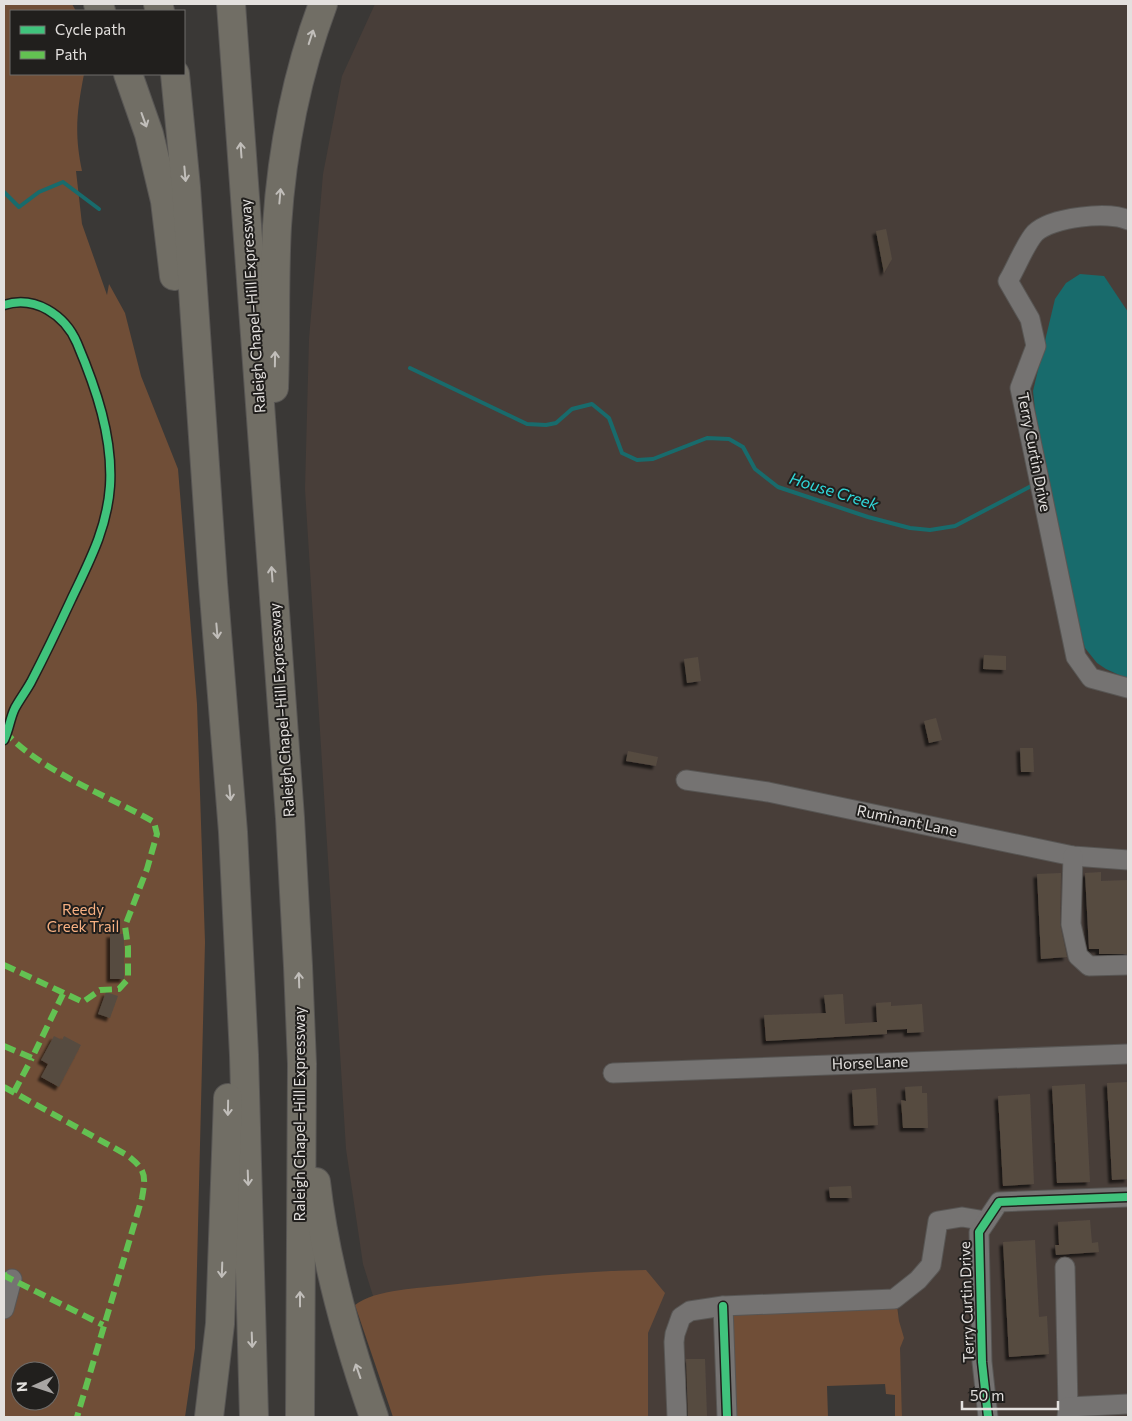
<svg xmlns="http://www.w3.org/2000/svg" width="1132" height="1421" font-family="Commissioner,sans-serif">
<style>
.built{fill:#483e39}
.green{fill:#704e37;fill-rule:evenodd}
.water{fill:#186b6c}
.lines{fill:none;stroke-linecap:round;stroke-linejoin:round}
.stream{stroke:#186b6c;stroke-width:4}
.building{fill:#564b41;filter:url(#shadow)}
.minor-casing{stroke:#585654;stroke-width:21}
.highway-casing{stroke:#585654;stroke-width:30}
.minor{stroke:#757372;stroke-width:19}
.highway{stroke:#716e65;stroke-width:28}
.quiet{stroke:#63c152;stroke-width:6;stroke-dasharray:12 6;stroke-linecap:butt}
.cycleway-casing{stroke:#211f1d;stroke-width:11}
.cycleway{stroke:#40c37c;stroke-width:8}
.oneway{stroke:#c1beba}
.labels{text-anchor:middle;stroke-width:4;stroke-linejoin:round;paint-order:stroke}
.street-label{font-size:15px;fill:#e3e0de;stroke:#211f1d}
.park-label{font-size:15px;fill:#f7b082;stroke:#211f1d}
.water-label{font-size:16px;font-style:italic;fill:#30d9db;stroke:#211f1d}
</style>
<defs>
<filter id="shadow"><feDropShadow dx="-3.5" dy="3.5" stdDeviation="1" flood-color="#0009"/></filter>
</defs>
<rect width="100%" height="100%" fill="#3a3836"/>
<polygon class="built" points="375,4 1128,4 1128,1417 902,1417 898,1308 733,1417 411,1417 363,1264 346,1149 305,489 309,339 323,174 342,76"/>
<g class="green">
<path d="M4,4H72L76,11H11V74H84C77,111 74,133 82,171H76L82,224L107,295L109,284L125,313L141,376L178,469L197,704L205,942L195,1348L185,1417H4ZM20,1371H50V1401H20Z"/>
<path d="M646,1270L665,1293L648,1333V1417H393L355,1305C375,1289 422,1288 448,1285C514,1278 579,1271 646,1270Z"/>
<polygon points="897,1305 899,1321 904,1338 900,1348 902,1417 895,1417 895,1395 886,1394 885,1384 827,1386 828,1417 732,1417 731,1320 733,1314"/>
</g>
<polygon class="water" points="1080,274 1104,276 1128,312 1128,679 1106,669 1097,663 1085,648 1059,551 1044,480 1035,410 1033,391 1055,299 1066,283"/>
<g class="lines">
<g class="stream">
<polyline points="4,192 19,207 39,192 63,182 99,209"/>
<polyline points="410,368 527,424 546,425 556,423 572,409 592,404 609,418 622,453 637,460 653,459 707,438 729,439 743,447 755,469 778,487 868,517 910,528 930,530 955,526 1035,484"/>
</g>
</g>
<g class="building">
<polygon points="886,229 892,259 884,273 876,231"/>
<polygon points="984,655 1006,656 1006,670 983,669"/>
<polygon points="698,657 701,681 687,683 684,659"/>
<polygon points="936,718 942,740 929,743 924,721"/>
<polygon points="1020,748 1033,748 1034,772 1021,772"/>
<polygon points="628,751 658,757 656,766 626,761"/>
<polygon points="1101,872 1101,881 1128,880 1128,954 1099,954 1099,949 1089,949 1085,873"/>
<polygon points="1061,873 1060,924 1067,957 1041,959 1037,874"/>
<rect x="110" y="934" width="14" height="45"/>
<polygon points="106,992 118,996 110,1018 98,1014"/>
<polygon points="843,994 845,1024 877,1022 876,1003 891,1002 891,1006 922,1004 924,1032 907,1033 907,1029 887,1030 887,1034 766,1041 764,1015 826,1013 824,995"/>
<polygon points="54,1036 62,1040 64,1036 81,1045 59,1087 41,1077 48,1064 41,1060"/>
<polygon points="1128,1082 1128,1179 1112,1180 1107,1083"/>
<polygon points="1085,1084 1090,1182 1057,1183 1052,1086"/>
<polygon points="922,1086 922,1093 927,1093 928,1128 903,1128 901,1100 906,1101 905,1087"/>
<polygon points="876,1088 878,1125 854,1126 852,1090"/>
<polygon points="1030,1094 1034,1184 1003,1186 998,1096"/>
<polygon points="851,1186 852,1198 830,1198 829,1187"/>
<polygon points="1090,1220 1092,1243 1098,1242 1099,1252 1056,1255 1055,1245 1059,1245 1058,1222"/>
<polygon points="1035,1240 1039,1317 1047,1316 1049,1354 1009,1357 1003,1242"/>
<polygon points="686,1359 705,1359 707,1417 688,1417"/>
</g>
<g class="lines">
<g class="minor-casing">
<g id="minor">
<path d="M1128,220C1109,211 1051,217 1035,233C1025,244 1016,268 1008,281L1030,319L1036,346L1020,388L1076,657L1091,678L1128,688"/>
<polyline points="686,780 768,792 1073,856 1128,860"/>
<polyline points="1073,856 1071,924 1078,956 1089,966 1128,965"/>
<polyline points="613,1073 1128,1054"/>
<polyline points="1065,1267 1068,1407"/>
<polyline points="723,1306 727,1417"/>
<polyline points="4,1309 12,1279"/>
<polyline points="677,1417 674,1342 675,1334 681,1317 690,1311 723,1306 894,1299 918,1280 931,1265 938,1221 962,1217 986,1221"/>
<polyline points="988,1417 982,1362 979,1232 999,1202 1128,1197"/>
<polyline points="1067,1417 1068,1407 1128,1404"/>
</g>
</g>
<g class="highway-casing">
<g id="highway">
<polyline points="98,4 101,11"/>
<polyline points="158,4 160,11"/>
<polyline points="231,4 290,818 298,966 302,1064 300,1417"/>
<polyline points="128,74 149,134 165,201 174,276"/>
<polyline points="175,74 186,187 213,583 233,832 244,1055 254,1417"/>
<path d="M274,388C276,334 274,280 277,226C282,149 296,76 323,4"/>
<path d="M316,1182C325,1262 348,1342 374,1417"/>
<polyline points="209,1417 220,1324 228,1098"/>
</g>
</g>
<use href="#minor" class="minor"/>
<use href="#highway" class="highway"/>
<g class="quiet">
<path d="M4,965L83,1002L100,990L119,989L128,979V947L125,926L147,869L157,834L154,822C107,795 42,772 5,732"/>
<polyline points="4,1046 32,1058 63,994"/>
<path d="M4,1087L127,1155C146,1170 146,1175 142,1198L77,1417"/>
<polyline points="14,1092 32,1058"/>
<polyline points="4,1273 5,1276 103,1325"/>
</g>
<g class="cycleway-casing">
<g id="cycleway">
<path d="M4,305C35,295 65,315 77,343C96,388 113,437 110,486C107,529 89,562 71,600C58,628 45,655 31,682C26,691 20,699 15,708C10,718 9,730 4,740"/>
<polyline points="723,1306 727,1417"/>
<polyline points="988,1417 982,1362 979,1232 999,1202 1128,1197"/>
</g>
</g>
<use href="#cycleway" class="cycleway"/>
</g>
<defs><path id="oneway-shaft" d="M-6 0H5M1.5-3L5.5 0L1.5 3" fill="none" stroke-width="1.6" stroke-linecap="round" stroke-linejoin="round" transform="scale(1.25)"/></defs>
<g class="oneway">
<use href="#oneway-shaft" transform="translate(311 37) rotate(-72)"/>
<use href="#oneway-shaft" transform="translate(144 120) rotate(70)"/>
<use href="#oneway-shaft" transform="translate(241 150) rotate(-94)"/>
<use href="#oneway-shaft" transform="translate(185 174) rotate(85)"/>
<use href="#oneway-shaft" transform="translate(280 196) rotate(-85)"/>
<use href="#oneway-shaft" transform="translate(275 359) rotate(-89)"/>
<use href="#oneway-shaft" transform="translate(272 574) rotate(-94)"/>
<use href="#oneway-shaft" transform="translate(217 631) rotate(85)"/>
<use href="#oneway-shaft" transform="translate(230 793) rotate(85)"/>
<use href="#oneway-shaft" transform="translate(299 980) rotate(-92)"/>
<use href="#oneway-shaft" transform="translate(228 1108) rotate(91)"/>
<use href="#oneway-shaft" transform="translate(248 1178) rotate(88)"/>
<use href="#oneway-shaft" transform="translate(222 1270) rotate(92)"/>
<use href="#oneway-shaft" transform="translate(300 1299) rotate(-90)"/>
<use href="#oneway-shaft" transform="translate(252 1340) rotate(88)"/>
<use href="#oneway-shaft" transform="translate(358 1371) rotate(-109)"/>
</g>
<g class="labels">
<g class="street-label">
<text transform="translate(253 306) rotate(-94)" y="5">Raleigh Chapel–Hill Expressway</text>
<text transform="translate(1034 452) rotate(79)" y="5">Terry Curtin Drive</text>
<text transform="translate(282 710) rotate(-94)" y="5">Raleigh Chapel–Hill Expressway</text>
<text transform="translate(907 821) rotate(12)" y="5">Ruminant Lane</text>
<text transform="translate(870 1063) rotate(-2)" y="5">Horse Lane</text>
<text transform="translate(300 1114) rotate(-90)" y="5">Raleigh Chapel–Hill Expressway</text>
<text transform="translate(967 1302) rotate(-92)" y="5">Terry Curtin Drive</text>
</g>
<g class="park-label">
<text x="83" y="915">Reedy<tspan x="83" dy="17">Creek Trail</tspan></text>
</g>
<g class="water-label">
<text transform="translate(834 491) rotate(17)" y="6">House Creek</text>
</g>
</g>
<rect width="1132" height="1421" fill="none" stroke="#e3e0de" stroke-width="10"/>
<rect x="10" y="10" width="175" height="65" fill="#211f1d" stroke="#6f6c6a"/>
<rect x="20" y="26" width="25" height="8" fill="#40c37c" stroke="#6f6c6a"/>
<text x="55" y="35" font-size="15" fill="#e3e0de">Cycle path</text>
<rect x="20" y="51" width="25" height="8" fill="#63c152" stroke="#6f6c6a"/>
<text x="55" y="60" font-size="15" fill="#e3e0de">Path</text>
<g transform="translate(35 1386) rotate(267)"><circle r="24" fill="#211f1d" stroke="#6f6c6a"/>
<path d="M0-4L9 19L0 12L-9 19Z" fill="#a8a5a3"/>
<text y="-8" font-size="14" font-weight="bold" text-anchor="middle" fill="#e3e0de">N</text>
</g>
<path d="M962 1401v8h96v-8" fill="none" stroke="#e3e0de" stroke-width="2.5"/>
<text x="970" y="1401" font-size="15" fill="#e3e0de" stroke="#211f1d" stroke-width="4" paint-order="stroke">50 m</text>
</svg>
